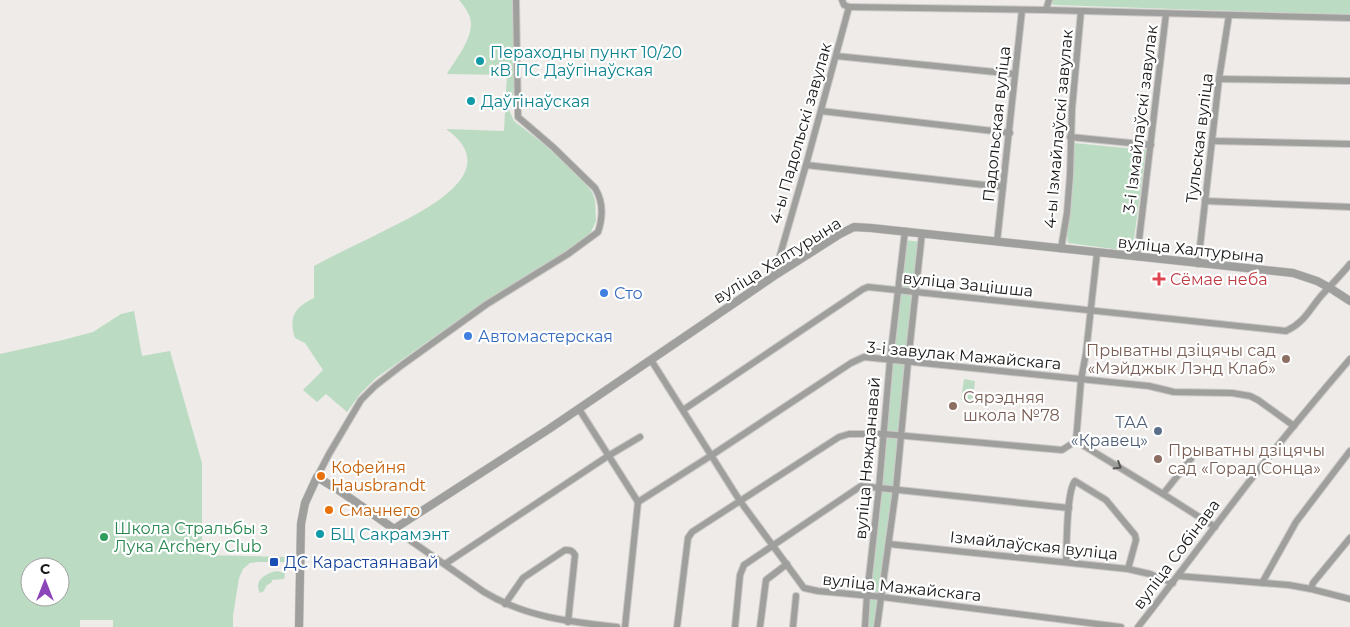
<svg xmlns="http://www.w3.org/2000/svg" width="1350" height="627" font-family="Montserrat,sans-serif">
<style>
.green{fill:#bbdcc3;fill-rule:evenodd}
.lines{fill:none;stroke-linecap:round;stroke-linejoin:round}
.minor-casing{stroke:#ccc9c6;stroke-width:8}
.tertiary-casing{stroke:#ccc9c6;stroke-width:9}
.minor{stroke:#9fa09e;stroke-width:6}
.tertiary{stroke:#9fa09e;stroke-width:8}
.oneway{stroke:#555553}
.culture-dot{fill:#0f9aa8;stroke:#fff;stroke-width:2}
.health-dot{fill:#e0444e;stroke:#fff;stroke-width:2}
.shop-dot{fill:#3f7fe0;stroke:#fff;stroke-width:2}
.education-dot{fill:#8d6e63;stroke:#fff;stroke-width:2}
.service-dot{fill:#5c6f8a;stroke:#fff;stroke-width:2}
.food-dot{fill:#e8710a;stroke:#fff;stroke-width:2}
.leisure-dot{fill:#2e9e5b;stroke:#fff;stroke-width:2}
.transit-dot{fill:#1a4fb4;stroke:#fff;stroke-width:2}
.labels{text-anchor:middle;stroke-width:4.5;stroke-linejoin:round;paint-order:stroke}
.culture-label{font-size:16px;fill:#0d838f;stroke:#fff;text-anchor:start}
.street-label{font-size:16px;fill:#181716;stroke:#fff}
.health-label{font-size:16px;fill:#be3a42;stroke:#fff;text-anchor:start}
.shop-label{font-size:16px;fill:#366cbe;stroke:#fff;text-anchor:start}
.education-label{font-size:16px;fill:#785e54;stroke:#fff;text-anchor:start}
.service-label{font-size:16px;fill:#4e5e75;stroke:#fff;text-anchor:end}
.food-label{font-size:16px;fill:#c56008;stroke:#fff;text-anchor:start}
.leisure-label{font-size:16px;fill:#27864d;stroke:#fff;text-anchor:start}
.transit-label{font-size:16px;fill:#164399;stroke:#fff;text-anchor:start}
</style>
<rect width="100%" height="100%" fill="#eeebe8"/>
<g class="green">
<path d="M459,0H516L515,75L513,95L510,96L508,95L506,91L507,75L447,74C456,58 479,32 468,13C466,8 462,4 459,0Z"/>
<polygon points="1052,0 1350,0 1350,15 1054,5 1052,4"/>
<path d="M506,110H509L514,121L545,145L567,165L586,184L592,192L595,200L596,221L591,232L577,244L464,316L376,378L360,394L347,412L326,394L317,402L303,390L323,370L305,343L295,338C288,317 295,307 314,298V266C334,255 355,245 376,235C411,217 511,175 446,129L504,131L505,112Z"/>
<polygon points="1074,143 1146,150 1133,246 1129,251 1068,243 1067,234 1070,212"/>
<polygon points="904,240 922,242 877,627 865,627"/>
<path d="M134,311L142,356L170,351L202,463V555L288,557V562H258L250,563L243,569L239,578L233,616V627H113V620H80V627H0V354L63,340L93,332L121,314ZM30,567H60V597H30Z"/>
<polygon points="964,379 975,381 973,402 961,400"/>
<path d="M277,571L285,573L284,579L272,580V582L266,586L264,591L260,593C253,580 266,573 277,571Z"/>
</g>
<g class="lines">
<g class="minor-casing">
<g id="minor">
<polyline points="842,0 844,5 849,7"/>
<polyline points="849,7 1046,10 1350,18"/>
<polyline points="1046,10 1049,0"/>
<polyline points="836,56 1015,74"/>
<polyline points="1219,79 1350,81"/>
<polyline points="821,111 1010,133"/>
<polyline points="1070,137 1151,145"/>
<polyline points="1212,141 1350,144"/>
<polyline points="806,165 1003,187"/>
<polyline points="1205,201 1350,207"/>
<polyline points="997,242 1022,10"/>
<polyline points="1061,249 1067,213 1070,175 1072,109 1081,11"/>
<polyline points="1137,257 1166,14"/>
<polyline points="1198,264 1219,79 1229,15"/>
<polyline points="774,276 806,165 849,7"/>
<polyline points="651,360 740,501 804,588 818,591 882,597 1121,627"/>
<polyline points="579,409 638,502"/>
<path d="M683,410L863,289L868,287L1286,331C1304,323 1309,310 1321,296C1331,285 1341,275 1350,264"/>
<polyline points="1076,441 1163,494 1215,527"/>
<path d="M317,477L329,454L361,400L375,386L402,365L487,304L568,254L598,232C603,217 603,201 595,188L553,147L518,117L516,0"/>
<polyline points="1163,494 1191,459"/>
<polyline points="638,502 712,455 851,363 864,357 1149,386 1174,392 1232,393 1250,396 1258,400 1294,426"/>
<path d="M394,529L484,592C525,617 570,622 617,627"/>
<polyline points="889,544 1128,569 1150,574 1173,583"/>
<path d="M1066,562C1067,546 1066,492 1075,481L1106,500L1135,535L1136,540L1128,569"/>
<polyline points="445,564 608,456 640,437"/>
<polyline points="1178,576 1289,585 1311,589 1350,599"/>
<polyline points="1262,583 1296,522 1350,451"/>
<polyline points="1311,589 1313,583 1350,538"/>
<path d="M505,604L523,578L565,550C570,550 572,550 575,555L568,622"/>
<polyline points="625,627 638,502"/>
<polyline points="677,627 688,538 692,532 839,437 849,434 884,434 1062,450 1076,441 1081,380 1086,353 1097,253"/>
<polyline points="735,627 740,575 744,565 861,486 1069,508"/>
<polyline points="760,627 766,580 787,564"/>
<polyline points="793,627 796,596"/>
<polyline points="865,627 867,595 879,488 890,360 905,231"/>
<polyline points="877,627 896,489 908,362 922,233"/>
<path d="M1138,627C1168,589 1196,551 1226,512C1265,460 1307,409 1350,359"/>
</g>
</g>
<g class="tertiary-casing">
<polyline id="tertiary" points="299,627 301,524 305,503 317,477 340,491 394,529 549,429 774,276 840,234 854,227 871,228 1293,273 1317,281 1330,288 1350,301"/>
</g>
<use href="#minor" class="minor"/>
<use href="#tertiary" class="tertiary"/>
</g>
<defs><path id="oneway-chevron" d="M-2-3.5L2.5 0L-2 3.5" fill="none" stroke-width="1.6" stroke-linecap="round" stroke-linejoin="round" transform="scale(1.25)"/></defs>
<use class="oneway" href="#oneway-chevron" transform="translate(1118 466) rotate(31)"/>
<g class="culture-dot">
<circle cx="480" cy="61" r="5"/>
<circle cx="471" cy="101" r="5"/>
<circle cx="320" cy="534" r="5"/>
</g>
<path class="health-dot" d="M1156.5 271.5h5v5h5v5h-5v5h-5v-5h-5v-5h5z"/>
<g class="shop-dot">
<circle cx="604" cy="293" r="5"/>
<circle cx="468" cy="336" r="5"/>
</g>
<g class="education-dot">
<circle cx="1286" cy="359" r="5"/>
<circle cx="953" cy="406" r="5"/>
<circle cx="1158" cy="459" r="5"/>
</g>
<circle class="service-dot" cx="1158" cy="431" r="5"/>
<g class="food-dot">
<circle cx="321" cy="476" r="5"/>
<circle cx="329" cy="510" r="5"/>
</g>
<circle class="leisure-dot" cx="104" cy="537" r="5"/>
<rect class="transit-dot" x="269" y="557" width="10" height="10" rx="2.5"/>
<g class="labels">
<g class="culture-label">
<text x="490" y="58">Пераходны пункт 10/20<tspan x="490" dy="18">кВ ПС Даўгінаўская</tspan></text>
<text x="481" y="107">Даўгінаўская</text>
<text x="330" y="540">БЦ Сакрамэнт</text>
</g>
<g class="street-label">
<text transform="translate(1140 119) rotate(-83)" y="6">3-і Ізмайлаўскі завулак</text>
<text transform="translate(996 124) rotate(-84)" y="6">Падольская вуліца</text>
<text transform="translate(1058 129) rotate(-85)" y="6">4-ы Ізмайлаўскі завулак</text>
<text transform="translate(800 133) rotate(-74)" y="6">4-ы Падольскі завулак</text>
<text transform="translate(1199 138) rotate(-83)" y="6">Тульская вуліца</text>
<text transform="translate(1191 249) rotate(6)" y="6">вуліца Халтурына</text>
<text transform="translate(777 260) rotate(-32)" y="6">вуліца Халтурына</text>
<text transform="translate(968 284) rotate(6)" y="6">вуліца Зацішша</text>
<text transform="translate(964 355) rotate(5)" y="6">3-і завулак Мажайскага</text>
<text transform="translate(867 458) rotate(-85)" y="6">вуліца Няжданавай</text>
<text transform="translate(1034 545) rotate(6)" y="6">Ізмайлаўская вуліца</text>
<text transform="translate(1176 554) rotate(-53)" y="6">вуліца Собінава</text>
<text transform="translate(902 587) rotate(6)" y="6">вуліца Мажайскага</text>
</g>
<g class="health-label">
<text x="1170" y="285">Сёмае неба</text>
</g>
<g class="shop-label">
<text x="614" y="299">Сто</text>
<text x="478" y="342">Автомастерская</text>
</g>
<g class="education-label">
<text x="1276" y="356" text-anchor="end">Прыватны дзіцячы сад<tspan x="1276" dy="18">«Мэйджык Лэнд Клаб»</tspan></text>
<text x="963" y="403">Сярэдняя<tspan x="963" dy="18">школа №78</tspan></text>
<text x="1168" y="456">Прыватны дзіцячы<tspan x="1168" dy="18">сад «Горад Сонца»</tspan></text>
</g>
<g class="service-label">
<text x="1148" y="428">ТАА<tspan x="1148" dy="18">«Кравец»</tspan></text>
</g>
<g class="food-label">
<text x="331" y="473">Кофейня<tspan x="331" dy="18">Hausbrandt</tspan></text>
<text x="339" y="516">Смачнего</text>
</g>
<g class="leisure-label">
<text x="114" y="534">Школа Стральбы з<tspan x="114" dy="18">Лука Archery Club</tspan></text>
</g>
<g class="transit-label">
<text x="284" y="568">ДС Карастаянавай</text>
</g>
</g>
<g transform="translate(45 582)"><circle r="24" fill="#ffffff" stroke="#a3a2a2"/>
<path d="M0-4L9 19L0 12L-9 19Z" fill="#8c46b9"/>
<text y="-8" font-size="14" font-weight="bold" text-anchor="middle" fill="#181716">С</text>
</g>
</svg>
